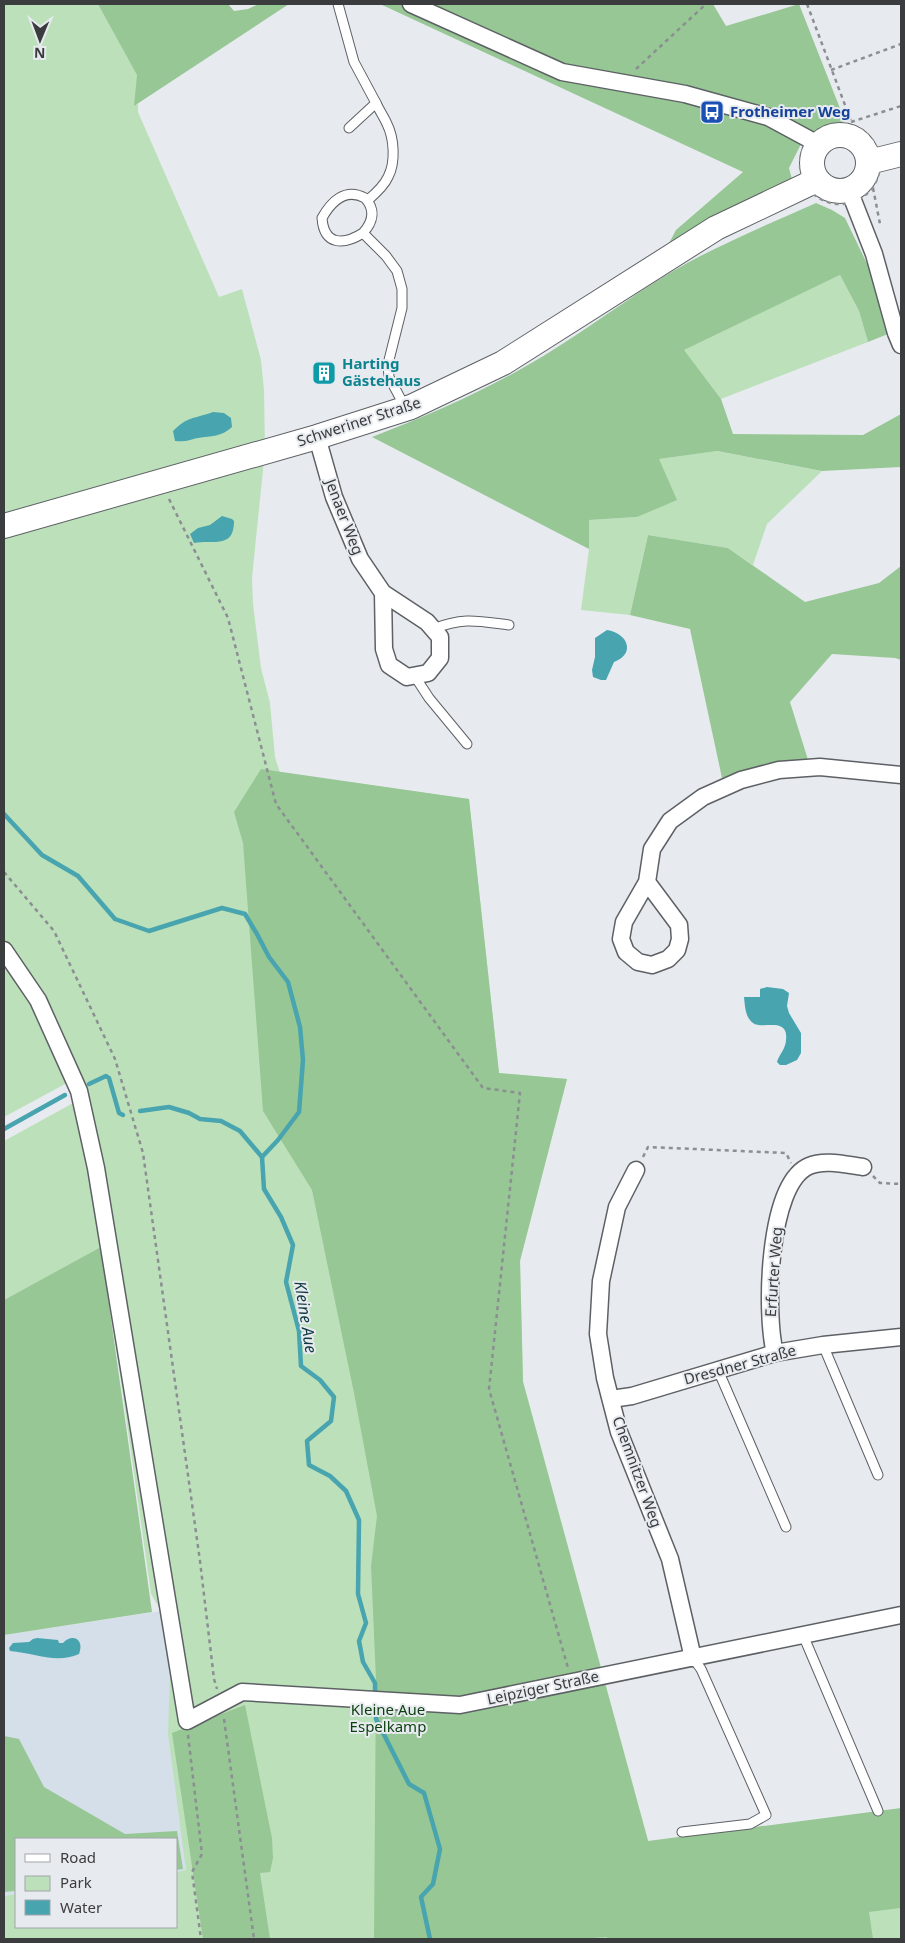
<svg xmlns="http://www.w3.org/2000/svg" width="905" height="1943" font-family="'Noto Sans',sans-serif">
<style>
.built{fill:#d4dfe9}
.green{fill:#bce1ba}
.forest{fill:#97c794}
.water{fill:#48a4af}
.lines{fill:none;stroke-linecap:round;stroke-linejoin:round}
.stream{stroke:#48a4af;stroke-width:4.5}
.lane-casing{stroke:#5d6165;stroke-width:11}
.street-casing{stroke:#5d6165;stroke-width:19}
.secondary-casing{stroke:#5d6165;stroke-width:26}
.path{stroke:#8b8e92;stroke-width:2.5;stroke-dasharray:4 4;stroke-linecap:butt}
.lane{stroke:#fff;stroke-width:9}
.street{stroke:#fff;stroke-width:16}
.secondary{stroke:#fff;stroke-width:24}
.labels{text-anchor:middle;stroke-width:4;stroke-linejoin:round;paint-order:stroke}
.transit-label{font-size:15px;font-weight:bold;fill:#164399;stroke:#e7ebf0;text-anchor:start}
.culture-label{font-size:15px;font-weight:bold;fill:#0d838f;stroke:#e7ebf0;text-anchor:start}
.street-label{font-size:15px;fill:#3a3c3e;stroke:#e7ebf0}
.park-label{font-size:15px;fill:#0b3f0d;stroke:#e7ebf0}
.water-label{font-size:16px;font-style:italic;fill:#0f3b40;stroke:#e7ebf0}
</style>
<rect width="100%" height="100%" fill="#e7ebf0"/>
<polygon class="built" points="161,1611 170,1675 186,1870 176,1872 176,1839 16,1839 16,1894 4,1896 4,1635"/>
<g class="green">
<polygon points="4,4 114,4 137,75 138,112 219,297 242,289 261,360 264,390 265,450 252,578 253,604 261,668 270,703 275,757 287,795 348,782 469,799 499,1073 567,1079 520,1260 523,1381 673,1932 901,1908 901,1939 4,1939 4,1896 16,1894 16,1927 176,1927 176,1872 186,1870 168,1734 170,1676 161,1611 151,1594 102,1247 4,1300 4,1141 73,1103 67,1083 4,1117"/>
<polygon points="840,275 859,311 868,342 721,399 683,350"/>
<polygon points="716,451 822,471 767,524 753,565 728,548 648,535 630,615 581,610 589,549 589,520 637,517 658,459"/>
</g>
<g class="forest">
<polygon points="98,4 228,4 234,11 248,9 259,4 289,4 134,106 137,75"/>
<polygon points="380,4 713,4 726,26 799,4 845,121 803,140 789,168 793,183 667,247 676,230 743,172"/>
<path d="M816,203L832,210L845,218L872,274L888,334L868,342L859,311L840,275L684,350L721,399L733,434L863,435L901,414V467L822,471L717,451L659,459L677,500L637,517L589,520V549L372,437C436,413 498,385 556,348C601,320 643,287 689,262C730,240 773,222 816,203Z"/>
<polygon points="648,535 728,548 805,602 879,583 901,566 901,660 895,658 832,654 790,702 809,763 778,767 722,778 690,629 630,615"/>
<polygon points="261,769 469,799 499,1073 567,1079 520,1261 523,1382 648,1841 901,1808 901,1908 869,1912 873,1939 607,1939 607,1937 579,1939 374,1939 376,1680 371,1566 377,1516 354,1393 312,1190 263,1111 243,843 234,812"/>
<polygon points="101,1247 152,1612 4,1635 4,1300"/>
<polygon points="245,1705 272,1838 273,1858 270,1872 260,1873 270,1939 203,1939 172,1733"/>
<polygon points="4,1736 19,1739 44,1787 125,1834 177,1831 183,1869 176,1870 176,1839 16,1839 16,1891 4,1892"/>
</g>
<g class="water">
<path d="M213,412L224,413L231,418L232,427C221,437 212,436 198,438C188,440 187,442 175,441L173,431C188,416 194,419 213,412Z"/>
<path d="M222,516L232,519L234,521C234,550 212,539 194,543L190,534L198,528L210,525Z"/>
<path d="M607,630C628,633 636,654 614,662L606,680H601L593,677L592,670L595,657V638Z"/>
<path d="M767,987L783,989L789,993L787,1006L789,1013L801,1033V1053L797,1060L786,1065H780L777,1062C779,1055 786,1048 786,1040C789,1016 762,1030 753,1023C745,1017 745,1006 744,997H760V989Z"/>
<path d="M37,1638L58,1640L59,1643H63C72,1633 85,1639 79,1654C56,1664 34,1653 10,1651L9,1648L13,1643L29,1642L33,1639Z"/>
</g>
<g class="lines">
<g class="stream">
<polyline points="4,814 42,855 78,876 115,919 149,931 222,908 245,914 257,934 269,957 288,982 300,1027 303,1060 299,1112 278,1140 262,1157 264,1189 281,1217 293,1245 286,1282 299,1331 301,1366 320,1380 334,1397 331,1421 307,1441 309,1465 330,1476 346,1491 359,1520 358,1594 366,1623 359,1641 363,1662 375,1683 375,1696"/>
<polyline points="89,1084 106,1076 109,1078 119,1113 123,1115"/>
<polyline points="140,1111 169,1107 189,1113 200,1119 221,1121 240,1131 262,1157"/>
<polyline points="4,1129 65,1095"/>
<polyline points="376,1704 376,1719 409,1784 424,1793 440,1849 433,1884 421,1897 430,1939"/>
</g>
<g class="lane-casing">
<g id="lane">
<polyline points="338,4 354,62 376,103 349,128"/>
<path d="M368,200C375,194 384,186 388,177C396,162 394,138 387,124C384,117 379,110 376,103"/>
<path d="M363,233C344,245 324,246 322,218C331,202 345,187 365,198C376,210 373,222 363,233L386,256L397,271L402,289V308L388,364L389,377L406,409"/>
<path d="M433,629C464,617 477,621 509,625"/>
<polyline points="414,675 429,698 467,744"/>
<polyline points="823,1345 878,1475"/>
<polyline points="718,1370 786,1527"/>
<polyline points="803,1635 878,1811"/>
<polyline points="682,1832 750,1824 766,1815 701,1669 693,1658"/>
</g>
</g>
<g class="street-casing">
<g id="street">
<polyline points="411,4 562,72 685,94 768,117 818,144"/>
<polyline points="849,190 874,254 896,333 901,345"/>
<polyline points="317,437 334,497 360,559 383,593 384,649 389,665 407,677 428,673 440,658 440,637 427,622 383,593"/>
<polyline points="647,882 679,925 680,939 677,950 668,959 652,965 638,962 626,952 621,939 624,922 647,882 652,849 670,821 703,797 741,780 779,770 820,767 901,775"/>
<polyline points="4,950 38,1000 79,1091 96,1168 187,1721 242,1692 460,1705 901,1615"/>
<polyline points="636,1170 617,1207 601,1281 598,1334 605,1378 619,1432 670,1559 693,1658"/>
<path d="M775,1353C765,1315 767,1184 809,1166C825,1159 847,1165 863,1167"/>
<polyline points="611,1399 632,1396 775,1353 823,1345 901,1337"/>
</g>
</g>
<g class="secondary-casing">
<g id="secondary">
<circle cx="840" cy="163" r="28"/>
<polyline points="869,162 901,154"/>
<polyline points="4,526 317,437 411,407 503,363 716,228 817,180"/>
</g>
</g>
<g class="path">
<polyline points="807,4 851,121"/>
<polyline points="636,69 706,4"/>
<polyline points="831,70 901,44"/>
<polyline points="851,122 901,106"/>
<circle cx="840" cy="164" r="40"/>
<polyline points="873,188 880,224"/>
<polyline points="169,499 228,618 276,804 483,1088 520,1093 489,1389 568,1668"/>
<polyline points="4,872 54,931 115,1059 143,1153 200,1561 214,1679 217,1689"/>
<polyline points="643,1157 648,1147 786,1153 791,1163"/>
<polyline points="873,1176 880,1183 901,1184"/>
<polyline points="224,1719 254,1939"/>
<polyline points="188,1735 202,1854 192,1872 201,1939"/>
</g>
<use href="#lane" class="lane"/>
<use href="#street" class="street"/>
<use href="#secondary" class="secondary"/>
</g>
<defs>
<g id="bus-square" transform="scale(1.25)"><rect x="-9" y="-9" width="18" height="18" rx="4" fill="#1a4fb4" stroke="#e7ebf0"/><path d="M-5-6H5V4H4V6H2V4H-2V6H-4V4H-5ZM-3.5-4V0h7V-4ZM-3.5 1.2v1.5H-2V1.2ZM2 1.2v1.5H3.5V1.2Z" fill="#fff"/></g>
<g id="building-square" transform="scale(1.25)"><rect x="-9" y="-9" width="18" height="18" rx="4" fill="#0f9aa8" stroke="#e7ebf0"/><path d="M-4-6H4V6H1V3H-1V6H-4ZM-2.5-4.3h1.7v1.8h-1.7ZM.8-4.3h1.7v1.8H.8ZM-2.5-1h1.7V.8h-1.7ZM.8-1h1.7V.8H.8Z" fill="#fff"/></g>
</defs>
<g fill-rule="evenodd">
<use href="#bus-square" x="712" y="112"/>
<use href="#building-square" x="324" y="373"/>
</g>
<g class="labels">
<g class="transit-label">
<text x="730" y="117">Frotheimer Weg</text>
</g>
<g class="culture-label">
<text x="342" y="369">Harting<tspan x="342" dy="17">Gästehaus</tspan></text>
</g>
<g class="street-label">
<text transform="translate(359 422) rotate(-18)" y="5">Schweriner Straße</text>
<text transform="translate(344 517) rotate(69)" y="5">Jenaer Weg</text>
<text transform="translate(774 1272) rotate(-86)" y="5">Erfurter Weg</text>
<text transform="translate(740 1365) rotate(-15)" y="5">Dresdner Straße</text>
<text transform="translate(637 1472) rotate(70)" y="5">Chemnitzer Weg</text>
<text transform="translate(543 1688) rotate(-12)" y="5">Leipziger Straße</text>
</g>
<g class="park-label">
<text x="388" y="1715">Kleine Aue<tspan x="388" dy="17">Espelkamp</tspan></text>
</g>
<g class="water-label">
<text transform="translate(306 1317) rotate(81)" y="6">Kleine Aue</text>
</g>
</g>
<rect width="905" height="1943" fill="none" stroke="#3a3c3e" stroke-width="10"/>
<rect x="15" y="1838" width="162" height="90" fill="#e7ebf0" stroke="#a2a5a9"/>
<rect x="25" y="1854" width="25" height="8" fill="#ffffff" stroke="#a2a5a9"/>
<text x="60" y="1863" font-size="15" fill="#3a3c3e">Road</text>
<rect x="25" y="1876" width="25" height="15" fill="#bce1ba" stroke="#a2a5a9"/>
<text x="60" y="1888" font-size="15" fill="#3a3c3e">Park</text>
<rect x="25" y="1900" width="25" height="15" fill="#48a4af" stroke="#a2a5a9"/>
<text x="60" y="1913" font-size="15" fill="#3a3c3e">Water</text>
<g transform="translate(40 40) rotate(181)" stroke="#e7ebf0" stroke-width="4" paint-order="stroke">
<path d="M0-4L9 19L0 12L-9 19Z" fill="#3a3c3e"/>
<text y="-8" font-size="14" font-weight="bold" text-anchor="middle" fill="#3a3c3e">N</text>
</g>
</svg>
